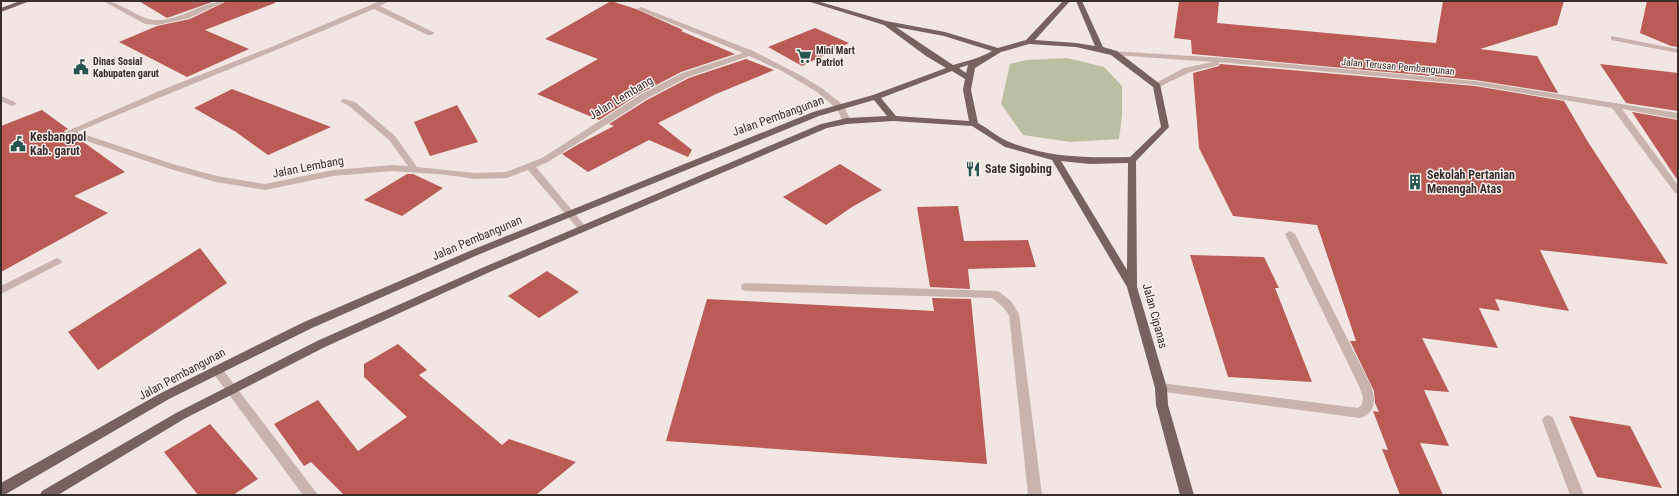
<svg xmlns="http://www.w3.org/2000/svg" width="1679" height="496" font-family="'Roboto Condensed',sans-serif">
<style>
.green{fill:#babfa2}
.building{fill:#ba5b56}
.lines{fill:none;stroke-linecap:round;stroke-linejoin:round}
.minor{fill:#c8b4ad;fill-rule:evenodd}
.major{fill:#77625e;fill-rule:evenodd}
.labels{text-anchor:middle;stroke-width:3;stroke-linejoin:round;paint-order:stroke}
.far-poi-label{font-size:10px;font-weight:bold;fill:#372d2b;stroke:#f9f1ed;text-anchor:start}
.far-street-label{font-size:10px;fill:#372d2b;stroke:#f9f1ed}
.street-label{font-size:12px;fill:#372d2b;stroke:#f9f1ed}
.poi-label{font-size:12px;font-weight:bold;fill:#372d2b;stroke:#f9f1ed;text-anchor:start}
</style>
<rect width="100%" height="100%" fill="#f1e6e1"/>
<polygon class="green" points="1067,58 1104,67 1122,86 1122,116 1119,139 1070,142 1023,135 1001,104 1010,64 1027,60"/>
<g class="building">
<polygon points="139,1 215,1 167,18"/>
<polygon points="227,1 275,1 275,3 205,30 249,49 187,77 119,42 157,26 190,19"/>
<polygon points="611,1 636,9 683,30 681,31 735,54 681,72 639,94 599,120 537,94 598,59 545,39"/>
<polygon points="1179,1 1219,1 1217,23 1436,43 1443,1 1564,1 1557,25 1480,49 1537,56 1558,93 1475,80 1192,54 1191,40 1174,38"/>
<polygon points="1647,1 1678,1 1678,47 1671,46 1640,33"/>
<polygon points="815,28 849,43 802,66 768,47"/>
<polygon points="746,59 774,70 716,94 658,123 692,150 688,157 649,140 588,172 562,154 579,144 614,126 609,124 647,100 689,78"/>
<polygon points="1220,64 1475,86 1564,101 1588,142 1668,264 1540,250 1569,311 1495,299 1500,311 1479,308 1498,348 1422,338 1449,392 1424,390 1449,446 1420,443 1443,495 1400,495 1382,449 1388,450 1373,411 1379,412 1375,403 1374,391 1350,341 1356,341 1317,225 1233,216 1199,148 1193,73 1219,66"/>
<polygon points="1600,64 1678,73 1678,111 1626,103"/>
<polygon points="232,89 331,127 268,155 236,132 194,108"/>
<polygon points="457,105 478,142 430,156 414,122"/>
<polygon points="42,110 68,129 64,131 66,135 82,141 125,172 74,196 108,213 1,272 1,126"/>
<polygon points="1632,112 1678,120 1678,181"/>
<polygon points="840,164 882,190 852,207 826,225 783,197"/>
<polygon points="407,174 413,174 443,188 402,216 364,200"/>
<polygon points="958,206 964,241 1028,240 1036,267 968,269 970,289 930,287 917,207"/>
<polygon points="200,248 227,283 98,370 68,332"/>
<polygon points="1190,255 1264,257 1279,288 1275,288 1312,382 1228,377"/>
<polygon points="547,271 579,292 539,318 508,296"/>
<polygon points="932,298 971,299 987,464 666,441 707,299 934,311"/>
<polygon points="398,344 427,370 419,375 502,445 509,439 576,462 536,495 344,495 311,462 304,466 274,424 318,400 358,451 407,417 364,377 364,364"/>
<polygon points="1569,416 1630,426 1662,488 1597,477"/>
<polygon points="210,424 258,479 233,495 198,495 164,452"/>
</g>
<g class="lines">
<g class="minor">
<path d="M103,1C123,1 138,21 158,20C182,20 203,1 226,1L189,18L158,25L145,24Z"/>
<path d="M380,1H389L380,6L435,33L431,35H428L374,9C276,51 176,90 77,132L176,165L217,176L265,184L333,170L393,165L408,166L389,140L349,106L340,101L344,99L355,102L395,136L417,167L475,173L506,172L542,158L640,95L682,73L743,53L639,10L637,9L641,7L753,51L800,75L823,89L843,105L851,121L847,124L844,123L837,109L817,92L782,71L749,56L688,77L646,99L548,162L536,167L586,227L588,229L586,231H580L528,170L507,178L475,179L447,175L393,171L333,176L265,190L216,182L170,169L66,134L65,132L164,89L269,48Z"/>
<polygon points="1611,36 1678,49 1678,53 1611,40"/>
<polygon points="1111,51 1225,58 1475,81 1678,113 1678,119 1622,109 1678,185 1678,194 1675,193 1612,108 1475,85 1219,62 1219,65 1190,72 1157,88 1154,88 1154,84 1184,68 1213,62 1114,55 1111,55"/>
<polygon points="1,96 15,102 16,104 12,106 1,101"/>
<path d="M1290,231L1295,234L1371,386C1376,399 1376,413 1360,418L1157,391L1155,388L1157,385L1161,383L1358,408L1362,404L1363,397L1359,386L1285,234Z"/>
<polygon points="57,258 62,261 61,263 1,294 1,286"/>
<polygon points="746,283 998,291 1011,301 1019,314 1042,495 1028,495 1009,315 1003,307 992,298 746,291 742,290 741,287 742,284"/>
<polygon points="217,366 221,367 318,495 303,495 213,373 211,370 213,367"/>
<polygon points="1548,415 1552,417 1554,420 1584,495 1570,495 1542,420 1544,417"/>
</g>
<g class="major">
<polygon points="20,1 30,1 1,12 1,8"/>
<path d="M807,1H817L886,21L945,32L998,48L1026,40L1063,1H1070L1035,40L1076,43L1095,46L1076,1H1082L1103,47L1117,51L1160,84L1169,127L1136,161L1137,287L1167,388L1168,405L1194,495H1180L1156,405L1155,388L1127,287L1052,160L1005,147L972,126L893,121L847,124L827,128L492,271L325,347L184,419L58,495H40L42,491L176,413L317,341L484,267L821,124L847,118L887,116L874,100L819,116L480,254L312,328L169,399L6,494L1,495V483L161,393L304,322L472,250L813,112L873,95L946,68L926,56L884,25ZM896,27L944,36L992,51C980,58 967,61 953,65ZM1029,44L1076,47L1111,55L1153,87L1161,127L1130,157C1090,158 1050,158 1012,143C1000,139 989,129 978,123L971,90L975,68L1001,52ZM968,65L966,73L959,68ZM952,71L965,79L963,90L969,121L896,116L881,98ZM1061,161L1090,164L1128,163L1127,270Z"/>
</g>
</g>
<defs>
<g id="supermarket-bare" transform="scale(1.2)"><path d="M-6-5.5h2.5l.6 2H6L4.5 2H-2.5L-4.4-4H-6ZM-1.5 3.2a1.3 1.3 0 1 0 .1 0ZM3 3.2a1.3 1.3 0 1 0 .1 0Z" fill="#25554f" stroke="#f9f1ed" stroke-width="2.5" paint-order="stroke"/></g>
<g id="civic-bare" transform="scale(1.2)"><path d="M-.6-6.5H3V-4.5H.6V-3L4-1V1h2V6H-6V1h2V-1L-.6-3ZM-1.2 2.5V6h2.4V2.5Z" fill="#25554f" stroke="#f9f1ed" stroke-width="2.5" paint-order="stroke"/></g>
<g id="restaurant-bare" transform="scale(1.2)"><path d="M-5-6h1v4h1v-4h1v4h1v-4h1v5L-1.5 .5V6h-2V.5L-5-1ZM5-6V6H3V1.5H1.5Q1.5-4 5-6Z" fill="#25554f" stroke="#f9f1ed" stroke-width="2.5" paint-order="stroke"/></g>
<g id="building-bare" transform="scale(1.2)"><path d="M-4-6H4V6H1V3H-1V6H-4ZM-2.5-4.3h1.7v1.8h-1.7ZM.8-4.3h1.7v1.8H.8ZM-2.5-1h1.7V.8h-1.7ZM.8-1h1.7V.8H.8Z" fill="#25554f" stroke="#f9f1ed" stroke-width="2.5" paint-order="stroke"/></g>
</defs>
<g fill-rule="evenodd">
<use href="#supermarket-bare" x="804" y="56"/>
<use href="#civic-bare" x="81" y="67"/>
<use href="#civic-bare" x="18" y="144"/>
<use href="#restaurant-bare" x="973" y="169"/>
<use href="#building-bare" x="1415" y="182"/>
</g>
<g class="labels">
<g class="far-poi-label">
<text x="816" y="54">Mini Mart<tspan x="816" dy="12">Patriot</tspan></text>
<text x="93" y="65">Dinas Sosial<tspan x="93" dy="12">Kabupaten garut</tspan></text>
</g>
<g class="far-street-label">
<text transform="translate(1398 66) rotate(5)" y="4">Jalan Terusan Pembangunan</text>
</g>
<g class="street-label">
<text transform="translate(621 98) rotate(-31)" y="4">Jalan Lembang</text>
<text transform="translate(778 116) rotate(-20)" y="4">Jalan Pembangunan</text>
<text transform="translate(308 167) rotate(-11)" y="4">Jalan Lembang</text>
<text transform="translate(477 238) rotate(-23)" y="4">Jalan Pembangunan</text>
<text transform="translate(1155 316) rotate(75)" y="4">Jalan Cipanas</text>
<text transform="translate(182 374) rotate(-28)" y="4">Jalan Pembangunan</text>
</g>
<g class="poi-label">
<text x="30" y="141">Kesbangpol<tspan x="30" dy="14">Kab. garut</tspan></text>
<text x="985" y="173">Sate Sigobing</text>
<text x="1427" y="179">Sekolah Pertanian<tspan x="1427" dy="14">Menengah Atas</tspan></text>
</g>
</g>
<rect width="1679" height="496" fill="none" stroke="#372d2b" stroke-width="4"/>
</svg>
